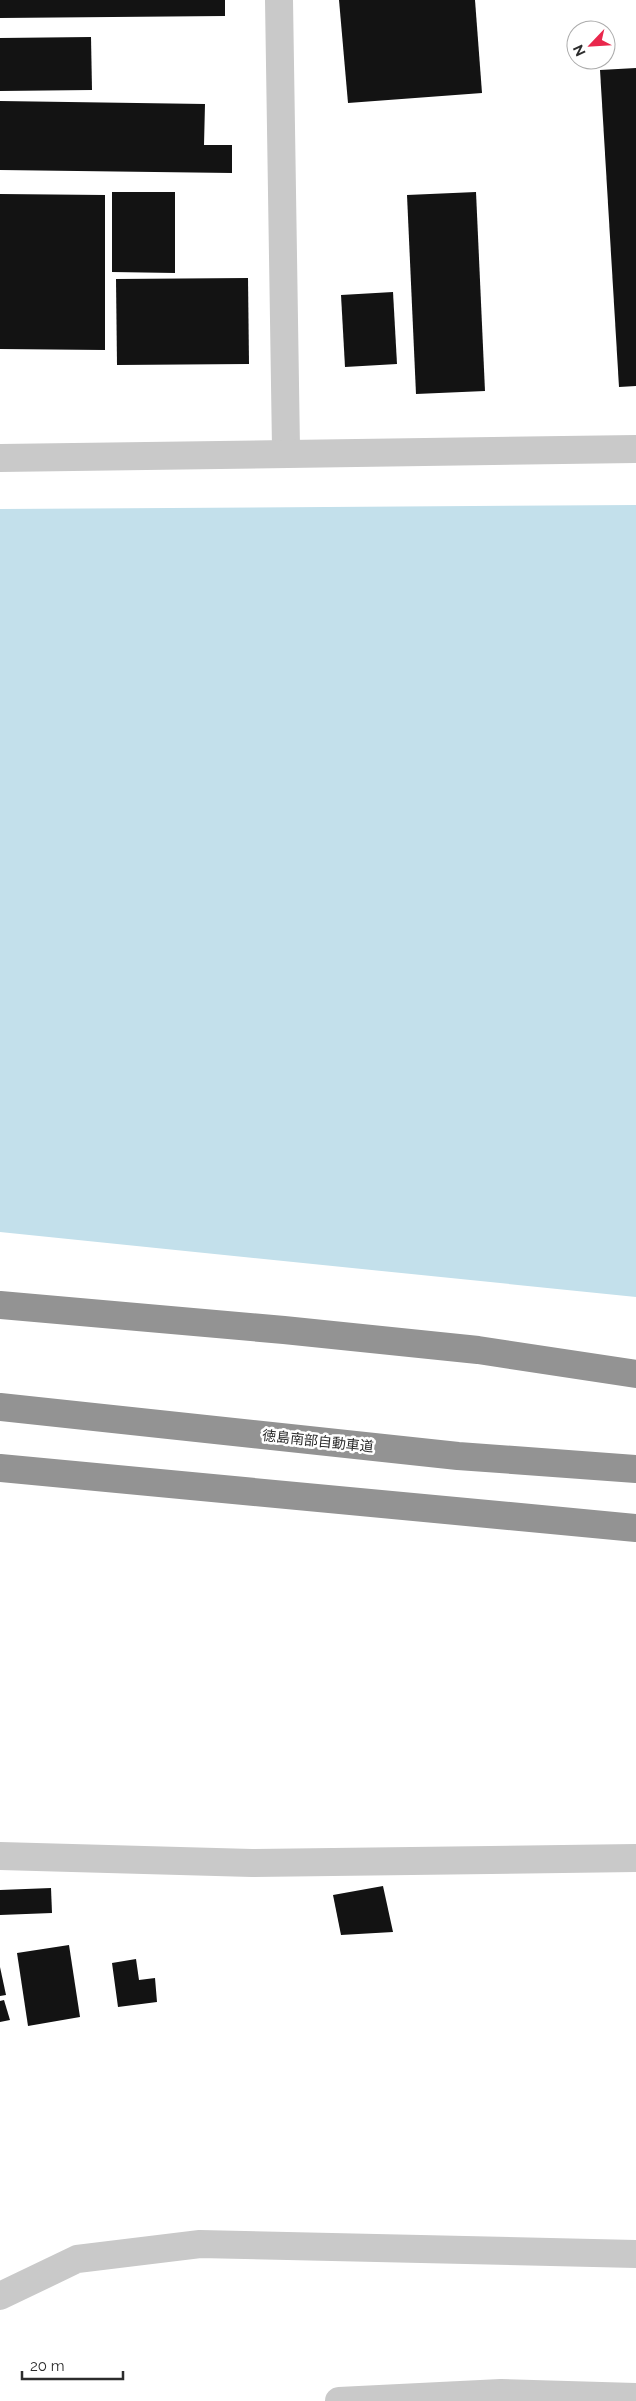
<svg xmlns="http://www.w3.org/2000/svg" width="636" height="2401" font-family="Raleway,'Noto Sans JP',sans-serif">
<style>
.water{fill:#c3e0eb}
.building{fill:#131313}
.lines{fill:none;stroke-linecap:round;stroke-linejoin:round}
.minor{stroke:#c9c9c9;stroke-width:28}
.tertiary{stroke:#c9c9c9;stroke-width:28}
.motorway{stroke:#939393;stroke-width:28}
.labels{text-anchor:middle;stroke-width:5;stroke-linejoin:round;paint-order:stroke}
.street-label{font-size:14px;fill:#2c2c2c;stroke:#fff}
</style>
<rect width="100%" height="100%" fill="#fff"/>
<polygon class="water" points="636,505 636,1297 0,1232 0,509"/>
<g class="building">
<polygon points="0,0 225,0 225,16 0,18"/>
<polygon points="339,0 475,0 482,93 348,103"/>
<polygon points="91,37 92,90 0,91 0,38"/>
<polygon points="636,68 636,386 619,387 600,70"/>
<polygon points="0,101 205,104 204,145 232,145 232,173 0,170"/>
<polygon points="112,192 175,192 175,273 112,272"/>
<polygon points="476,192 485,391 416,394 407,195"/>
<polygon points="0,194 105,195 105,350 0,349"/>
<polygon points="248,278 249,364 117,365 116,279"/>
<polygon points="393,292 397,364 345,367 341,295"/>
<polygon points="383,1886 393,1932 341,1935 333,1895"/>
<polygon points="51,1888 52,1913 0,1915 0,1890"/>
<polygon points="69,1945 80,2017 28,2026 17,1953"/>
<polygon points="136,1959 139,1980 155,1978 157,2002 118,2007 112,1963"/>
<polygon points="0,1967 6,1995 0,1996"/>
<polygon points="4,2000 10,2020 0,2022 0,2001"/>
</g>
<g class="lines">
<g class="minor">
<polyline points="0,1856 252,1863 636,1858"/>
<polyline points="0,2296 77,2259 200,2244 636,2254"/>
<polyline points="339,2401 501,2393 636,2397"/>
</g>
<g class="tertiary">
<polyline points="279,0 286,448"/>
<polyline points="0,458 636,449"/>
</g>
<g class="motorway">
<polyline points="0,1305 284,1330 478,1350 636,1374"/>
<polyline points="0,1407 458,1456 636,1469"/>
<polyline points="0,1468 636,1528"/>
</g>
</g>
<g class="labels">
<g class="street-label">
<text transform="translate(318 1441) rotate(6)" y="5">徳島南部自動車道</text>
</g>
</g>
<g transform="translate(591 45) rotate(245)"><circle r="24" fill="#ffffff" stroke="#ababab"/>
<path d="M0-4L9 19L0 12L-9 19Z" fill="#e9274c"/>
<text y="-8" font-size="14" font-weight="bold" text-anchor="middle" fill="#2c2c2c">N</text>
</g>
<path d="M22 2371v8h101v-8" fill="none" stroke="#2c2c2c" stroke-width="2.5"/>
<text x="30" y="2371" font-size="15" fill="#2c2c2c" stroke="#ffffff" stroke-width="4" paint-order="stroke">20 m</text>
</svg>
